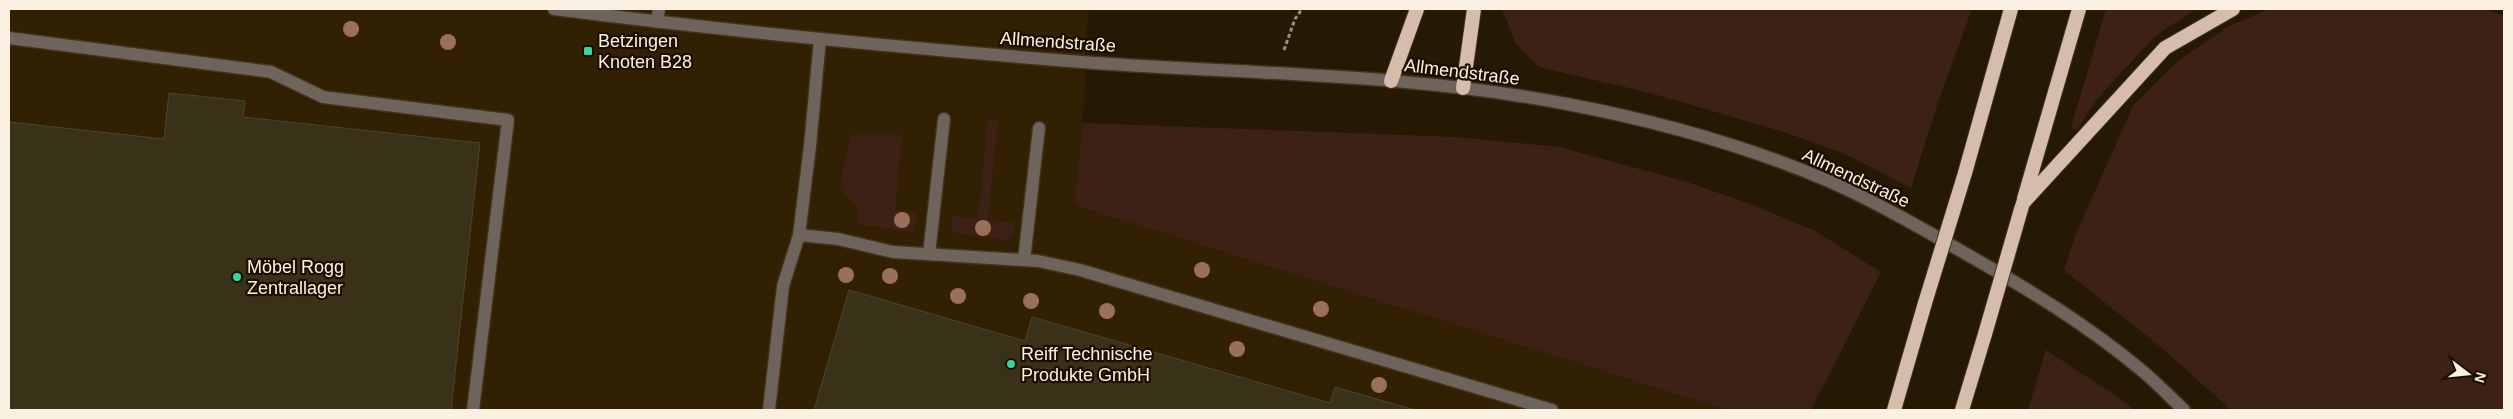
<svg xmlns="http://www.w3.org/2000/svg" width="2513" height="419" font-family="Helvetica,sans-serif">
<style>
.built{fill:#322002}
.green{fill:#3d2016}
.building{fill:#393219;stroke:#4c462b}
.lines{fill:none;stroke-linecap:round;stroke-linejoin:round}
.service-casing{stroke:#3f331e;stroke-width:15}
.minor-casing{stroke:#3f331e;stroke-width:15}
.tertiary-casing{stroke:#3f331e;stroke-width:15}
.trunk-casing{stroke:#3f331e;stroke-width:16}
.path{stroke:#9a8f7d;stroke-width:3;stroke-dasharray:4 2.5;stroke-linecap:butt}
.service{stroke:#6f645c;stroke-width:12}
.minor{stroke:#6f645c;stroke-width:12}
.tertiary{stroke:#6f645c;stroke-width:12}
.trunk{stroke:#d6bcaa;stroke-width:14}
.trunk-bridge-casing{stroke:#3f331e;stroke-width:16;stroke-linecap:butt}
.trunk-bridge{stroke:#d6bcaa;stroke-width:14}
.tree{fill:#9a7059}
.poi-dot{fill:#38d4a6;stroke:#1d0f00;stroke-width:2}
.labels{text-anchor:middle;stroke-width:4.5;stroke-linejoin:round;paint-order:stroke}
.poi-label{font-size:18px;fill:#faf1e3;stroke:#1d0f00;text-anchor:start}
.street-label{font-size:18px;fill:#faf1e3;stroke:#1d0f00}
</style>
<rect width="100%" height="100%" fill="#261903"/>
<polygon class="built" points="9,9 1088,9 1083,123 1074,205 1727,410 9,410"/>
<g class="green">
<polygon points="1502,9 1972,9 1939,99 1911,188 1843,153 1781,131 1650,93 1539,67 1516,44"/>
<polygon points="2106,9 2196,9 2155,36 2098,98 2077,129 2073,129 2071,127"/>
<polygon points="2270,9 2485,9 2504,16 2504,410 2231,410 2162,348 2064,270 2075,236 2133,106 2179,60 2229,26"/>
<path d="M988,119L998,120L988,220L1015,223L1014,233L1007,240L959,234C950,231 951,225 952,216L978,219Z"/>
<polygon points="1083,123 1457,137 1559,147 1687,182 1756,206 1815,231 1881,272 1811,410 1727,410 1074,205"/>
<polygon points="850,135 902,135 895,210 918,213 913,231 908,232 858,224 859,211 840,187"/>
<polygon points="2046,350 2125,402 2134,410 2028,410"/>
</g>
<g class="building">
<polygon points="169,93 245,101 243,117 480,143 451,410 9,410 9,122 164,139"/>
<polygon points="849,290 1025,341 1032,317 1330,403 1335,387 1415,410 814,410"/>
</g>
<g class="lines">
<g class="service-casing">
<g id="service">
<polyline points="9,38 271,72 323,97 508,120 473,410"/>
<polyline points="799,235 838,239 893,252 1038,261 1080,270 1552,410"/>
<polyline points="929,254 944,119"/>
<polyline points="1024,260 1039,128"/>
<polyline points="769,410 783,286 799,235 810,146 820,39"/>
</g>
</g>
<g class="minor-casing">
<polyline id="minor" points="657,22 659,9"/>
</g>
<g class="tertiary-casing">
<path id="tertiary" d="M554,9C734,32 914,49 1095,63C1252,74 1411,74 1567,104C1657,121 1747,146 1831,182C1878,203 1923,229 1968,255C2028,289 2087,325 2140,369C2156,382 2170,397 2184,410"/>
</g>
<g class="trunk-casing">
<g id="trunk">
<polyline points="1391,81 1417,9"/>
<polyline points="1463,88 1474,9"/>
<polyline points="1965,173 2011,9"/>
<polyline points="2024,199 2079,9"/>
<polyline points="2023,203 2165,48 2233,9"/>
<polyline points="1894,410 1925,303"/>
<polyline points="1962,410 1985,334"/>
</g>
</g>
<polyline class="path" points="1284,50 1295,19 1302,9"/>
<use href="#service" class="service"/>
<use href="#minor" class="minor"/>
<use href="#tertiary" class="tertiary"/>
<use href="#trunk" class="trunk"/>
<g class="trunk-bridge-casing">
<g id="trunk-bridge">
<polyline points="1925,303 1965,173"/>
<polyline points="1985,334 2022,206"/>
</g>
</g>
<use href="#trunk-bridge" class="trunk-bridge"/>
</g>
<g class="tree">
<circle cx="351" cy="29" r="8"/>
<circle cx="448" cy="42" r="8"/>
<circle cx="902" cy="220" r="8"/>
<circle cx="983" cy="228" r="8"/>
<circle cx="1202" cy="270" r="8"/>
<circle cx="846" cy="275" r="8"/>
<circle cx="890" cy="276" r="8"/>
<circle cx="958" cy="296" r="8"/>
<circle cx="1031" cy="301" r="8"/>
<circle cx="1321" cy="309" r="8"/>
<circle cx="1107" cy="311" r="8"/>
<circle cx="1237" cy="349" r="8"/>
<circle cx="1379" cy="385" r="8"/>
</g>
<g class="poi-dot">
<rect x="583" y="46" width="10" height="10" rx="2.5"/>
<circle cx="237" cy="277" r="5"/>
<circle cx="1011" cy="364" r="5"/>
</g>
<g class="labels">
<g class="poi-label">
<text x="598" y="47">Betzingen<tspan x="598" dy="21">Knoten B28</tspan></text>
<text x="247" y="273">Möbel Rogg<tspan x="247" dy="21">Zentrallager</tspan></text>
<text x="1021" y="360">Reiff Technische<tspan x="1021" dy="21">Produkte GmbH</tspan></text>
</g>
<g class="street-label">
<text transform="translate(1058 42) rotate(4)" y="6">Allmendstraße</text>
<text transform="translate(1462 72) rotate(7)" y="6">Allmendstraße</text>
<text transform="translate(1856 178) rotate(25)" y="6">Allmendstraße</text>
</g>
</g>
<rect width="2513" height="419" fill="none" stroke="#faf1e3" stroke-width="20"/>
<g transform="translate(2468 374) rotate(106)" stroke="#1d0f00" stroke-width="4" paint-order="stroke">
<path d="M0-4L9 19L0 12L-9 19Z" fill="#faf1e3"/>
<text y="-8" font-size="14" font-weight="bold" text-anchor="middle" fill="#faf1e3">N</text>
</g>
</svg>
